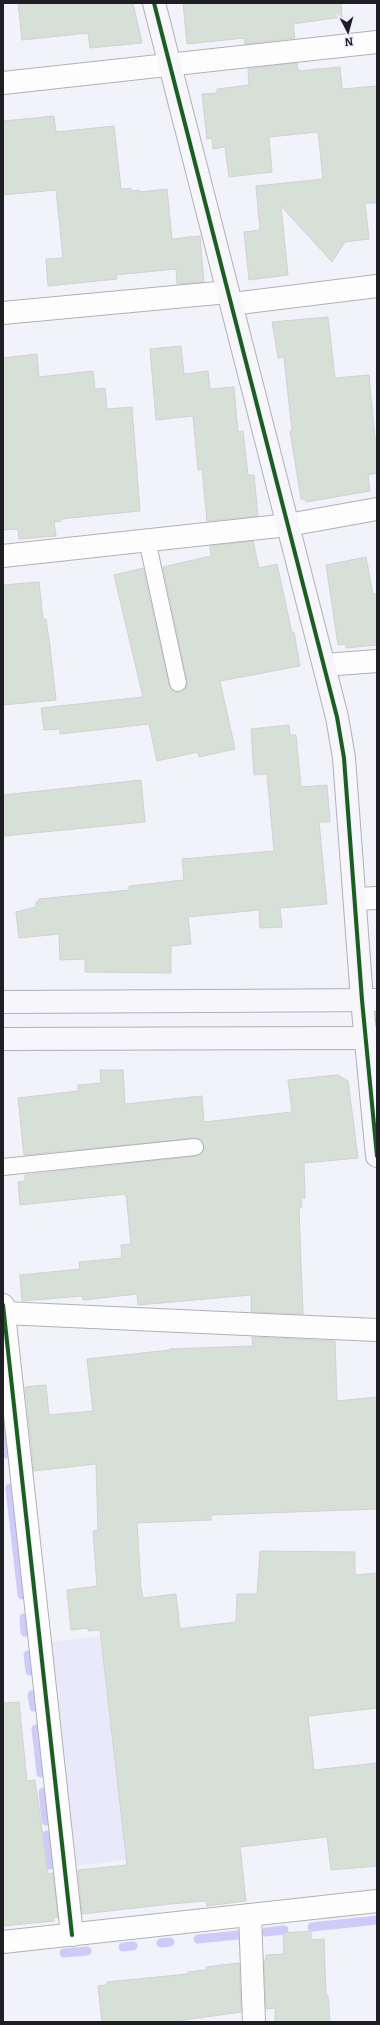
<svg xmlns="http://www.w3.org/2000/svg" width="380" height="2025" font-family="Bitter,serif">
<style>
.built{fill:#eae9fa}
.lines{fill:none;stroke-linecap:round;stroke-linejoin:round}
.stream{stroke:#cfcbf8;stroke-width:9}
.building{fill:#d7e0d7;stroke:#d0d2d3}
.lane-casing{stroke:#b0b0b7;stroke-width:18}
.street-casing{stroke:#b0b0b7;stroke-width:24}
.secondary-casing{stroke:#b0b0b7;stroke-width:24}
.lane{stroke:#fdfdfe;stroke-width:16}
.street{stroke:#fdfdfe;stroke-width:22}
.secondary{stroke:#f7f6fa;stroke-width:22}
.cycleway-casing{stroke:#efeeff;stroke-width:6}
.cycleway{stroke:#1b5e20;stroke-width:4}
</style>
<rect width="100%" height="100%" fill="#f2f2fb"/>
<polygon class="built" points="225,1622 251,1845 74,1866 49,1642"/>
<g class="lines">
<g class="stream">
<polyline points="3,1422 6,1454"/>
<polyline points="10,1488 22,1595"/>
<polyline points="24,1618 25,1632"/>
<polyline points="28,1655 30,1671"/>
<polyline points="32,1695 34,1707"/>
<polyline points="36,1729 41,1773"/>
<polyline points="43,1792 46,1821"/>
<polyline points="47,1835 50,1865"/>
<polyline points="312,1927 377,1920"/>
<polyline points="266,1932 284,1930"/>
<polyline points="198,1939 238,1935"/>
<polyline points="161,1943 170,1942"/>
<polyline points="123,1947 133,1946"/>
<polyline points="64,1953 87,1951"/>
</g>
</g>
<g class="building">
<polygon points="18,3 133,3 142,43 90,48 88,33 22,40"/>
<polygon points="183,3 341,3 342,17 293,24 295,38 245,44 244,38 187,44"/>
<polygon points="297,63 298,71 340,67 342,89 377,86 377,203 365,203 369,239 345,242 332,262 281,206 288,275 249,280 244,232 260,230 256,186 323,179 318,132 269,137 272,172 229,177 225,147 213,149 212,138 207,139 202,94 217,93 217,89 249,85 248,69"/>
<polygon points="54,116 56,132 114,126 121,189 131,188 131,191 139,190 139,192 167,189 172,239 200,236 204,282 177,284 176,269 116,275 117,279 48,286 46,259 63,258 56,190 3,195 3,121"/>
<polygon points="328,317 335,378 369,375 375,439 377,438 377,473 368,475 370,491 306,502 305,499 301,499 290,431 292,431 284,357 278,358 272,322"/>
<polygon points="181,346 184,374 208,371 210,389 234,387 238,432 243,431 248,475 254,475 258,516 207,521 202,469 198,470 193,416 156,420 150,349"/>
<polygon points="37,354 39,377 93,371 95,389 105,388 107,409 132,407 140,511 61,519 61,521 54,522 56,536 19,539 18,529 3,530 3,358"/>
<polygon points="253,541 259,568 277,564 292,633 294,632 300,666 220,681 235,749 199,757 198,752 157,761 149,724 60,734 60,729 44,730 41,708 143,697 114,575 143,568 169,685 175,692 180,692 187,686 187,681 163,567 211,556 210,546"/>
<polygon points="366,557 373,594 377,594 377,645 346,648 346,644 338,645 326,565"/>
<polygon points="39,582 43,619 46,619 50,647 56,700 3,705 3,585"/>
<polygon points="289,725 290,735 296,735 301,787 327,785 330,822 319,822 327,904 280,908 282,927 260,928 259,910 188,917 191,944 171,946 171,973 85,972 85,959 60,960 59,934 19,938 16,912 36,907 36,902 39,901 39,899 129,890 129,886 184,880 182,859 274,851 267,774 254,775 251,729"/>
<polygon points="141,780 145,822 3,836 3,795"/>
<polygon points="100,1070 123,1070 125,1104 202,1096 204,1122 292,1112 288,1080 338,1075 348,1081 358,1158 304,1163 305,1198 301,1198 302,1207 299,1208 303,1314 251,1312 251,1295 138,1305 137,1294 83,1300 82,1296 22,1301 20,1275 80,1269 79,1262 122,1258 121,1245 131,1244 126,1194 20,1205 18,1182 25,1181 25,1175 196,1156 204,1150 202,1141 194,1138 24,1155 18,1098 78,1091 78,1085 101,1083"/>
<polygon points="252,1337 335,1341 337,1401 377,1397 377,1509 211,1515 211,1520 137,1523 141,1588 143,1598 176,1594 180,1629 236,1622 237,1594 257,1594 260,1551 355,1552 355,1575 377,1573 377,1708 308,1716 314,1770 377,1763 377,1866 331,1870 327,1837 240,1847 246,1901 207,1906 206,1901 171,1904 82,1914 78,1870 127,1865 100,1630 88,1631 88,1628 71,1630 67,1590 97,1586 93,1531 98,1530 96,1464 34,1471 25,1387 46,1385 49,1415 93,1411 87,1359 170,1350 170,1349 253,1346"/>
<polygon points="19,1702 27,1781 35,1780 48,1874 53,1873 58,1917 54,1918 54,1921 3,1926 3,1703"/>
<polygon points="311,1931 311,1940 324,1939 326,1995 328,1995 330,2022 275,2022 275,2008 266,2009 264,1960 266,1960 266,1955 284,1954 283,1933"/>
<polygon points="239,1963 241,2012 170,2022 102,2022 98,1986 107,1985 107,1982 188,1974 188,1972 206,1970 206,1967"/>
</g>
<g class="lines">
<g class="lane-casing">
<g id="lane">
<polyline points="147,540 178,683"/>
<polyline points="3,1167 195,1147"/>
</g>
</g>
<g class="street-casing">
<g id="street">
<polyline points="3,83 377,42"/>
<polyline points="232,304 377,286"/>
<polyline points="3,313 228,292"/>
<polyline points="3,556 288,525 377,509"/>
<polyline points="324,665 377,661"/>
<polyline points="355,899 377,898"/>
<polyline points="3,1305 72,1935"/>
<polyline points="4,1313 377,1330"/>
<polyline points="250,1915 254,2022"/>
<polyline points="3,1942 377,1901"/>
</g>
</g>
<g class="secondary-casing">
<g id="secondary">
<polyline points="154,3 337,717 344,758 362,1000 377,1156"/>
<polyline points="3,1002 376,1000"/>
<polyline points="3,1039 377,1038"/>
</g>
</g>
<use href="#lane" class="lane"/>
<use href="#street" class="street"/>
<use href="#secondary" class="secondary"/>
<g class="cycleway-casing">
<g id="cycleway">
<polyline points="154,3 337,717 344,758 362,1000 377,1156"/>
<polyline points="3,1305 72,1935"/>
</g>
</g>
<use href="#cycleway" class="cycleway"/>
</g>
<rect width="380" height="2025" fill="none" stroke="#1e1e24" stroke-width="8"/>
<g transform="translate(348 32) rotate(174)" stroke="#efeeff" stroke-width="3" paint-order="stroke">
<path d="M0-3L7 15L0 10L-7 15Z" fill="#1e1e24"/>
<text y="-6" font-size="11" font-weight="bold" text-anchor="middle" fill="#1e1e24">N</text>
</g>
</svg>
